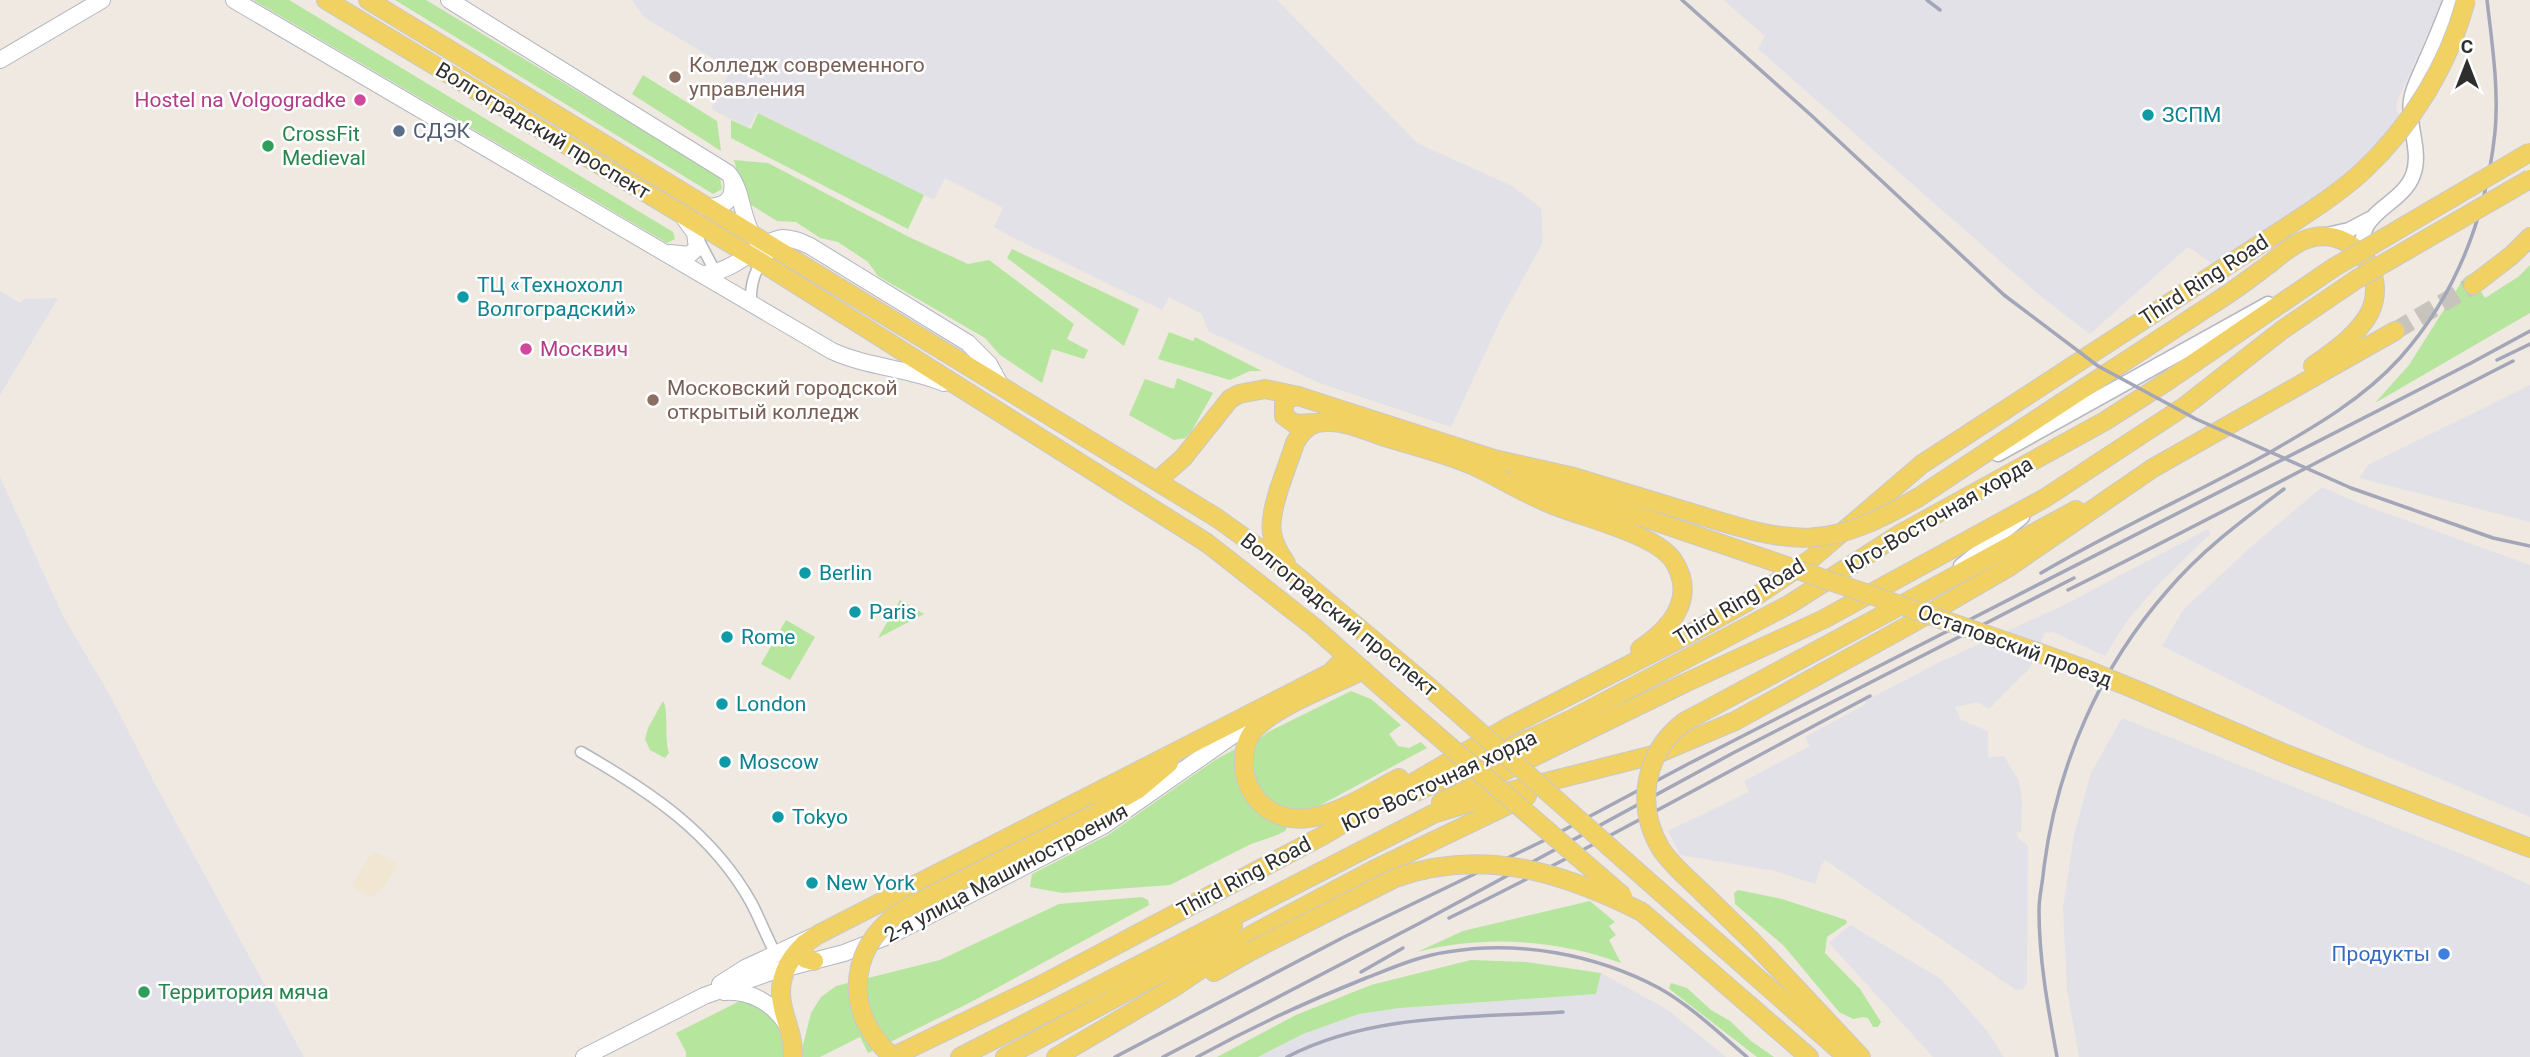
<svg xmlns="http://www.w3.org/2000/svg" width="2530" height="1057" font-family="Roboto,sans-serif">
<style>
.industrial{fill:#e3e1e8}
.education{fill:#f0e6d1}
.green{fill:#b6e59e}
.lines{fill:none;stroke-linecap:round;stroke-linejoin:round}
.primary-tunnel{stroke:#c8c4bd;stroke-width:18;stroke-dasharray:18 9;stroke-linecap:butt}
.minor-casing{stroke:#b4b7c1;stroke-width:13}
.tertiary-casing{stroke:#b4b7c1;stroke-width:17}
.secondary-casing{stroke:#b4b7c1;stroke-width:18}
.primary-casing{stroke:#c9c9c9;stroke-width:20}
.minor{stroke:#fff;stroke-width:10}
.tertiary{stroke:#fff;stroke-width:14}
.secondary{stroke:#fff;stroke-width:16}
.primary{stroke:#f2d163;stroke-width:18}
.rail{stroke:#a3a6b8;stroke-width:3.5}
.primary-bridge-casing{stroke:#c9c9c9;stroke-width:20;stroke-linecap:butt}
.primary-bridge{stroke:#f2d163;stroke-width:18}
.education-dot{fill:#8d6e63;stroke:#fff;stroke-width:2.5}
.hotel-dot{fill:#d1479c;stroke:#fff;stroke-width:2.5}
.culture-dot{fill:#0f9aa8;stroke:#fff;stroke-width:2.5}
.service-dot{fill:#5c6f8a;stroke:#fff;stroke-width:2.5}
.leisure-dot{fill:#2e9e5b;stroke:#fff;stroke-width:2.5}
.shop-dot{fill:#3f7fe0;stroke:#fff;stroke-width:2.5}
.labels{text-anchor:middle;stroke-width:5;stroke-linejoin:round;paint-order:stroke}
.education-label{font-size:21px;fill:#785e54;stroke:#fff;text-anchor:start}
.hotel-label{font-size:21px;fill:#b23c85;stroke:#fff;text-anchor:end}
.culture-label{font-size:21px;fill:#0d838f;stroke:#fff;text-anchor:start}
.service-label{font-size:21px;fill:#4e5e75;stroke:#fff;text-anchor:start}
.street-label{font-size:21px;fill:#2e2e2e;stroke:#fff}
.leisure-label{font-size:21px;fill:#27864d;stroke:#fff;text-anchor:start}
.shop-label{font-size:21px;fill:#366cbe;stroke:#fff;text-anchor:end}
</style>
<rect width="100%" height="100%" fill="#efe9e1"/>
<g class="industrial">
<polygon points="632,0 1277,0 1417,143 1512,186 1541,208 1543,242 1501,319 1451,427 1319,383 1208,331 1202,314 1169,297 1162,310 1010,236 994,227 1003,208 945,178 934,200 757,112 749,128 711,109 731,69 645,18"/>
<polygon points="1723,0 2442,0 2442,1 2397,102 2396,108 2401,119 2364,161 2323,196 2213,264 2188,247 2090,334 2039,295 1758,49 1765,36"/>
<polygon points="0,291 20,303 24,299 58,298 0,395"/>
<polygon points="2530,385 2530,522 2359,478 2368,465"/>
<polygon points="0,477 63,616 112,699 155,784 304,1057 0,1057"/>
<polygon points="2322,487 2361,504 2530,565 2530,817 2365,747 2162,646 2183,610 2252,546"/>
<polygon points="2208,529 2210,534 2158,585 2127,621 2105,656 2053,632 2045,633 2030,668 1989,709 1978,702 1955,707 1961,720 1988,731 1988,757 2004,756 2019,781 2022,799 2021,832 2016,833 2019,839 2028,845 2027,983 2023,989 2016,990 1825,860 1821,866 1815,884 1775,871 1680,855 1668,831 1749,792 1744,781 1810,746 1805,737 1866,704 1865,701 1938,663 2062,606"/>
<polygon points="2122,718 2469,857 2530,885 2530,1057 2079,1057 2067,990 2063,908 2074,835 2091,773"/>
<polygon points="1850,925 1941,979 1987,1031 2004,1057 1933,1057 1829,943"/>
<polygon points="1601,973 1668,1010 1726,1057 1258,1057 1303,1034 1359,1014 1400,1008 1596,994"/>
</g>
<polygon class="education" points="375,852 396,863 396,867 385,885 379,892 376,891 373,898 352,886 371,854 373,855"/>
<g class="green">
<polygon points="253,0 289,0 673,232 675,239 667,243"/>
<polygon points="395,0 426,0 720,177 722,189 713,194"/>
<polygon points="643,75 717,121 721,151 632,94"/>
<polygon points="758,113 924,195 908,229 731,138 731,120 751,129"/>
<polygon points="734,160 768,163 909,237 968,264 989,260 1074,324 1067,339 1088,350 1084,359 1052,349 1042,383 1000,355 985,338 878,276 868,262 838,242 820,238 796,222 777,221 745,201"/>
<polygon points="1012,249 1139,309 1124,346 1007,258"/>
<polygon points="2530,265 2530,313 2375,403 2409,365 2464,278 2470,274 2485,298 2518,277"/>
<polygon points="1169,332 1193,341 1195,337 1262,371 1250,371 1230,380 1158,359"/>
<polygon points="1177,378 1213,393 1191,432 1185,438 1174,440 1129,415 1145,379 1174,389"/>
<polygon points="900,600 924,614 878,638"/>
<polygon points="786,620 815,637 790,680 761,664"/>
<polygon points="1351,691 1371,699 1401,725 1389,734 1398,746 1409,748 1421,742 1427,748 1313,809 1303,811 1281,808 1266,799 1251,772 1253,744 1268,732"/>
<path d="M663,701C669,710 664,737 669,753L665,758L650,750L645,739L648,728Z"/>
<polygon points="1239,747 1238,772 1289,824 1285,831 1277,835 1251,844 1170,885 1062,893 1030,887 1032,874 1108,835 1215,760"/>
<polygon points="1738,890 1782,899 1846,920 1847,923 1827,937 1825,953 1860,989 1881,1022 1878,1027 1873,1027 1868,1018 1863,1017 1853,1019 1839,1012 1784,946 1735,904 1734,893"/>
<polygon points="1142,897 1148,900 1149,905 971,1002 868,1053 860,1037 820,1057 800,1057 811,1013 821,997 836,986 940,960 1059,904"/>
<path d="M1590,901L1615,922L1609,926L1616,935L1609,940L1621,963C1556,939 1484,935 1417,952L1463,931Z"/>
<polygon points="1471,960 1526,962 1601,973 1596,994 1400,1008 1359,1014 1303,1034 1258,1057 1217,1057 1296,1015 1371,985"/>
<polygon points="1671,983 1687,988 1711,1010 1730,1021 1751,1041 1774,1057 1757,1057 1672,991 1669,988"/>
<polygon points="744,999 753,1000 780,1023 788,1057 686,1057 686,1052 676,1033"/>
</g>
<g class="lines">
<polyline class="primary-tunnel" points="2395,331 2473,285"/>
<g class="minor-casing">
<g id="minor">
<polyline points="698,239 718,277"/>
<path d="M751,302C750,280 758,257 780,248"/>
<path d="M581,752C649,791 713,833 752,904C760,920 767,937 775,953"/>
</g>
</g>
<g class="tertiary-casing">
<g id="tertiary">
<polyline points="2327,235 2349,230 2370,219"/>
<path d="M2367,258C2348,213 2401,208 2413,175C2422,152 2407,125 2411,100C2413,86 2421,73 2426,60C2435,41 2443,20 2451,0"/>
<polyline points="1998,454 2268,304"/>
<polyline points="1961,566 2022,517"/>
</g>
</g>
<g class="secondary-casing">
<g id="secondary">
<path d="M234,0L832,351C867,367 907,368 944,383"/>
<path d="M449,0L728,173C743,190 741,217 753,236"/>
<polyline points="0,60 102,0"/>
<path d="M705,207C724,207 735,201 732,180"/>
<polyline points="670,253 689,255 697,248 695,233 684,218"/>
<path d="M702,274C736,273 758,241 783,238C793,238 801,242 810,246L968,343L989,364L1001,386"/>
<polyline points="720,984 745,968 812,937"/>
<path d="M724,992C750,990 773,1003 787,1025"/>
<polyline points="584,1057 704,996 771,972 844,953 893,934 1103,826 1232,736 1263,720"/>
</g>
</g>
<g class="primary-casing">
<g id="primary">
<polyline points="326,0 761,262 1207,543 1314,627 1410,712"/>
<polyline points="368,0 1217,518 1292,572 1430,688"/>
<polyline points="2473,285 2512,255 2530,237"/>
<polyline points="1298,396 1289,398 1284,403 1284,416 1295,424 1314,423"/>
<polyline points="1519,472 1542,483 1766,559"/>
<polyline points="1158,480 1183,458 1230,399 1239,394 1265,389 1298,396 1494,459 1574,477 1699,515"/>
<path d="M1919,497C2016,432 2114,369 2211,305C2231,293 2249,279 2268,265C2278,257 2289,247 2302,241C2346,221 2390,269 2370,312C2358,335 2334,351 2313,366"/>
<path d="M1286,563C1280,554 1274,545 1272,533C1268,510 1288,466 1295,443C1303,429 1312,421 1329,422C1348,422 1367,431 1385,437C1414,446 1444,453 1472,465C1498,477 1522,492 1548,503C1580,517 1654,533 1673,560C1698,598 1670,629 1640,649"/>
<polyline points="1892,610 2076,510"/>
<polyline points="2037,652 2090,671"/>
<path d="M1363,670C1332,686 1278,705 1255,729C1244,741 1242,760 1245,775C1248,787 1255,799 1265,807C1306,839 1361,797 1399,778"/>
<polyline points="2139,691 2281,752 2530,848"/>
<polyline points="1416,792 1572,719 1790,604 1900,534 2105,421 2166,382 2333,268"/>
<polyline points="1441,802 1685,683 1824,619 2045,498 2185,406 2282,330"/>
<polyline points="1098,812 1137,790 1169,763"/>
<polyline points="1706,896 1754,943 1861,1057"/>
<polyline points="1674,904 1847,1057"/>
<polyline points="1642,912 1809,1057"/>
<polyline points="804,944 803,953 806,959 814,961"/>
<polyline points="1214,972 1251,951"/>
<path d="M793,1057C794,1039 787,1025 783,1008C775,976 792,950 819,934L1330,673L1347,656"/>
<polyline points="892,1057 1041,985 1324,835 1508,727 1693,632 1747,602 1811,559 1922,464 2191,289"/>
<polyline points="960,1057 1433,814 1495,795 1657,754 1735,721 1909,625 2009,567 2153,468 2395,331"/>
<polyline points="1005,1057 1169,969 1233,926"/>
<polyline points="1056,1057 1173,988 1253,934 1373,870 1527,796"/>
</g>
</g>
<use href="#minor" class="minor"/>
<use href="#tertiary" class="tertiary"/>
<use href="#secondary" class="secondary"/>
<use href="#primary" class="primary"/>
<g class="rail">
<polyline points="1682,0 1812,116 2004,295 2098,366 2196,419 2351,488 2493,538 2530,546"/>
<polyline points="1927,0 1940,10"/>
<polyline points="2497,360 2530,344"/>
<path d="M2041,573C2114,530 2192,495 2267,454C2314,427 2363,399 2400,358C2456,295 2486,216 2495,132C2499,89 2492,43 2487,0"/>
<path d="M2068,590C2217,516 2364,437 2513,361"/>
<path d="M1449,918C1592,848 1730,770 1870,696"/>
<polyline points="1361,972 1403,948"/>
<polyline points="1115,1057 1344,937 1547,839 1688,764 2471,363 2530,331"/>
<polyline points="1163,1057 1420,923 1733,753 2074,578"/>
<path d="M1197,1057C1252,1027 1308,1001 1366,978C1392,968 1419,956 1447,952C1518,940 1595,954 1659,988C1691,1006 1719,1033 1747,1057"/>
<path d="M1287,1057C1372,1013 1470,1018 1563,1012"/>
<path d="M2057,1057C2048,1008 2039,960 2039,910C2039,896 2043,881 2044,867C2057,765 2100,667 2168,590C2202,550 2243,520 2284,489"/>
</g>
<g class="primary-bridge-casing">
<g id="primary-bridge">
<polyline points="2333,268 2530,152"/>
<path d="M2191,289C2223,268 2254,248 2285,228C2312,210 2339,193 2363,171C2411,126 2449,65 2466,0"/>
<polyline points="2282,330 2357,279 2530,179"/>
<path d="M1699,515C1797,546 1828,550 1919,497"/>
<polyline points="1766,559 2037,652"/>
<polyline points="2090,671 2139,691"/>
<polyline points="1430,688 1674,904"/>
<polyline points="1410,712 1623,896"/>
<path d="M1706,896C1691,881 1673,867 1661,849C1635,806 1644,753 1684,722L1892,610"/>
<path d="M1251,951L1395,878C1482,847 1562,872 1642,912"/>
<path d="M893,1057C839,1011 849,939 910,906L1098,812"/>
</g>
</g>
<use href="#primary-bridge" class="primary-bridge"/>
</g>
<g class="education-dot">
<circle cx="675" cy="77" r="7"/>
<circle cx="653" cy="400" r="7"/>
</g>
<g class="hotel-dot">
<circle cx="360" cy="100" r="7"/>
<circle cx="526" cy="349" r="7"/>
</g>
<g class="culture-dot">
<circle cx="2148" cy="115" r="7"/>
<circle cx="463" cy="297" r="7"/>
<circle cx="805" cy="573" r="7"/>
<circle cx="855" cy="612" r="7"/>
<circle cx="727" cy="637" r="7"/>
<circle cx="722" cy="704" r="7"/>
<circle cx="725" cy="762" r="7"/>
<circle cx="778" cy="817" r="7"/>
<circle cx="812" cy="883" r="7"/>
</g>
<circle class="service-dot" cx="399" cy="131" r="7"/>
<g class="leisure-dot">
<circle cx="268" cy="146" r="7"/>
<circle cx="144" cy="992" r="7"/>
</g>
<circle class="shop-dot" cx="2444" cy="954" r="7"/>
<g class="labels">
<g class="education-label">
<text x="689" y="72">Колледж современного<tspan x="689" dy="24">управления</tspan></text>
<text x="667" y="395">Московский городской<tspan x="667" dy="24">открытый колледж</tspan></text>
</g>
<g class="hotel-label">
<text x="346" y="107">Hostel na Volgogradke</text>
<text x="540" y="356" text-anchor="start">Москвич</text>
</g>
<g class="culture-label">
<text x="2162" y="122">ЗСПМ</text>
<text x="477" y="292">ТЦ «Технохолл<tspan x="477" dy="24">Волгоградский»</tspan></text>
<text x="819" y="580">Berlin</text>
<text x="869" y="619">Paris</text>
<text x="741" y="644">Rome</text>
<text x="736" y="711">London</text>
<text x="739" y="769">Moscow</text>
<text x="792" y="824">Tokyo</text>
<text x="826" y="890">New York</text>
</g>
<g class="service-label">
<text x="413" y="138">СДЭК</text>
</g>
<g class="street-label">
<text transform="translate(543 131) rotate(31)" y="7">Волгоградский проспект</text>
<text transform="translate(2204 280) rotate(-33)" y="7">Third Ring Road</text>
<text transform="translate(1939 515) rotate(-30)" y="7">Юго-Восточная хорда</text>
<text transform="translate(1739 602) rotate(-31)" y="7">Third Ring Road</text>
<text transform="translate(1339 615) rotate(39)" y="7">Волгоградский проспект</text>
<text transform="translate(2015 646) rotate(20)" y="7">Остаповский проезд</text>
<text transform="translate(1439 781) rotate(-25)" y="7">Юго-Восточная хорда</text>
<text transform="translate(1006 873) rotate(-28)" y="7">2-я улица Машиностроения</text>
<text transform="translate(1244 877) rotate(-28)" y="7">Third Ring Road</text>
</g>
<g class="leisure-label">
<text x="282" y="141">CrossFit<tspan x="282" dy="24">Medieval</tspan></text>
<text x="158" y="999">Территория мяча</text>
</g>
<g class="shop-label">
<text x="2430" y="961">Продукты</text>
</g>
</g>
<g transform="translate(2467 63)" stroke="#ffffff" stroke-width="5" paint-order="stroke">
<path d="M0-5L12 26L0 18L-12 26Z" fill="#2e2e2e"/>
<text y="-10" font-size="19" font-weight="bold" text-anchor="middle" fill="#2e2e2e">С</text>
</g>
</svg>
